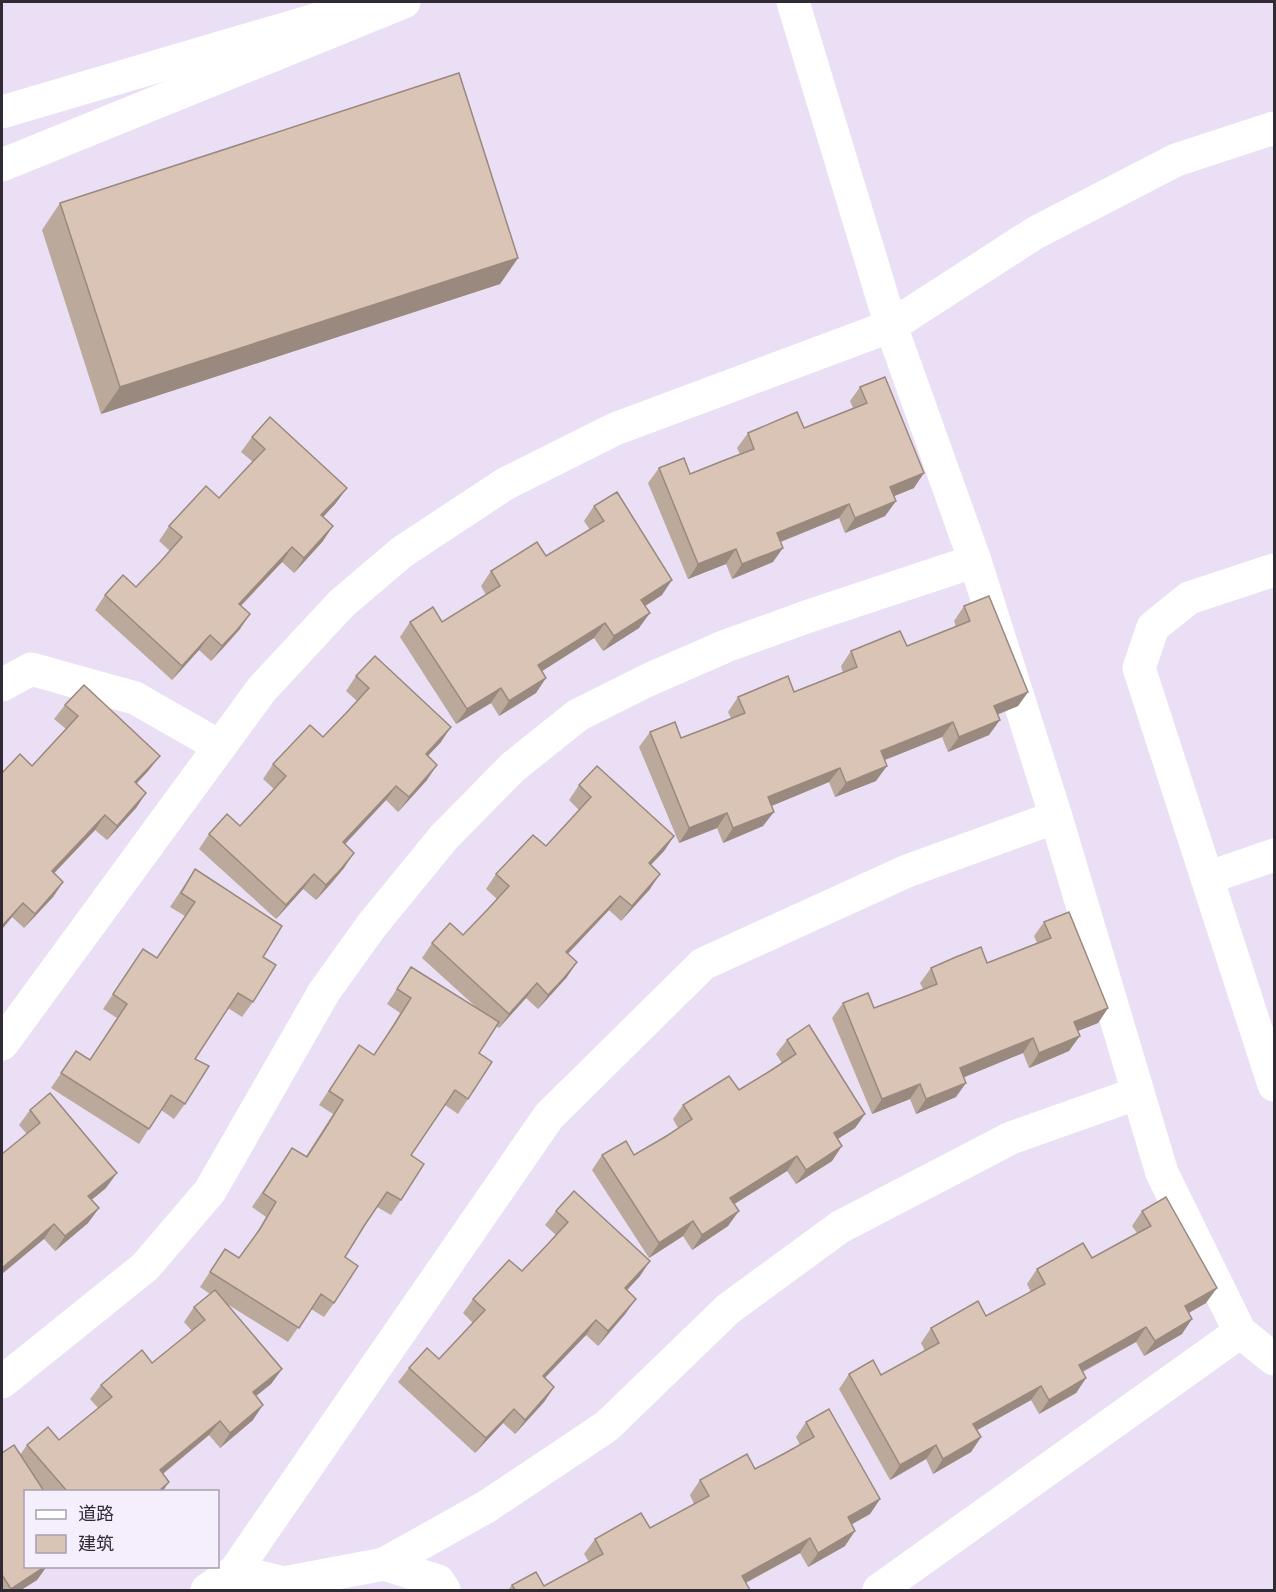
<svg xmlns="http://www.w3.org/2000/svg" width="1276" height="1592" font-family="'Work Sans','Noto Sans SC',sans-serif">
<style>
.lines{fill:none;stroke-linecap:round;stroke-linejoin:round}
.minor{stroke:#fff;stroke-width:33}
.highway{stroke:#fff;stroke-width:33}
.wall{fill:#bba99c}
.shaded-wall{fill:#99897f}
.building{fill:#dac4b5;stroke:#99897f;stroke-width:1.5}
</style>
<rect width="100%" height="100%" fill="#eadff5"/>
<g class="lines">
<g class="minor">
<polyline points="793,2 891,326 975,561 1056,817 1162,1173 1240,1332 1274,1359"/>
<polyline points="2,165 404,2"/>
<polyline points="1274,570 1189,598 1153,627 1139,668 1274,1085"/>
<polyline points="2,685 31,669 135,698 219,746"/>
<polyline points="1207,878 1274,855"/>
<polyline points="2,1044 262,689 342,603 402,552 505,484 615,429 891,326 1035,233 1176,160 1274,128"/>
<polyline points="2,1382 145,1267 210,1191 324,992 372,925 444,837 513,767 578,715 648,680 726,646 809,616 975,561"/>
<polyline points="384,1564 438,1581 444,1590"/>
<polyline points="235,1571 284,1583 384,1564 486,1507 607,1426 728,1309 840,1227 1011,1138 1138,1093"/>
<polyline points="207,1590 235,1571 549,1116 703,964 907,871 1056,817"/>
<polyline points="879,1590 1240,1332"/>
</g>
<polyline class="highway" points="2,112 376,2"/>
</g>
<g class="wall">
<polygon points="60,203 518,258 500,284 101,414 42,230"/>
<polygon points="860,387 914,488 894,496 896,501 885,516 845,533 839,518 781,542 773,562 732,579 726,564 688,579 648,483 659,468 690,474 740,454 737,448 748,433 804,428 853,408 850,401"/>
<polygon points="252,437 336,503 323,517 323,541 294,573 282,562 241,606 240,629 226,645 211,661 199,650 172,680 95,610 105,595 136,587 170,551 159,541 169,526 219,498 253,462 241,452"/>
<polygon points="594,506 662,595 645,606 639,628 603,651 594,638 542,671 536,693 499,716 491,703 456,724 400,637 410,622 442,622 486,595 481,586 491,571 546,556 590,530 584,521"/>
<polygon points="964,606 1028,692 1018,706 997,715 989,735 948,752 942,737 884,760 876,781 835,797 829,782 771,806 763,826 723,843 717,828 679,843 639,747 650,732 681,738 731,718 728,712 738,697 794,692 843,673 841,666 851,651 907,646 956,627 954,621"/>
<polygon points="356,676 441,742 428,756 427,780 398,812 386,800 345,844 344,868 331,884 316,900 303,889 276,919 199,849 209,834 240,826 274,789 263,779 273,764 323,737 357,701 346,691"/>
<polygon points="65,705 149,770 136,784 146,793 136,808 107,840 95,830 54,873 63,882 53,897 24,928 12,917 2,929 2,773 32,766 66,729 54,719"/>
<polygon points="579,785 674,836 664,851 651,865 650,889 621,921 609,910 568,954 567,977 538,1009 526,998 499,1028 496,1026 479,1053 468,1099 458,1114 445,1105 411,1155 401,1200 391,1215 377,1207 345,1257 334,1303 324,1317 311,1309 288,1342 227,1304 282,1369 271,1384 256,1396 253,1420 220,1448 209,1435 163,1474 163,1491 44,1491 26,1566 47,1566 37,1580 21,1590 2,1590 2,1453 20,1455 27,1445 59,1440 98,1408 90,1399 101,1385 152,1363 192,1331 184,1322 194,1307 210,1294 200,1287 225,1249 239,1258 250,1244 266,1217 252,1207 292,1148 306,1156 333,1114 319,1105 349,1060 374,1055 384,1040 400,1013 387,1004 411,967 477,1008 422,958 432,943 463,935 497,899 486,889 496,874 546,846 579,810 569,800"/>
<polygon points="195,869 263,957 253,1002 242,1017 228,1008 195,1059 185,1104 174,1119 161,1110 139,1144 51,1088 76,1051 90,1060 117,1018 103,1009 143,949 157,958 185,916 170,907"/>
<polygon points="1044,922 1108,1008 1098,1023 1077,1031 1069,1051 1029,1068 1023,1053 964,1077 956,1097 916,1114 910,1099 872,1114 832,1018 843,1003 874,1008 923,989 920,983 931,968 987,963 1037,943 1034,936"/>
<polygon points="787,1040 865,1114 855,1128 838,1139 832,1161 796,1184 787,1171 734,1204 728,1226 692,1250 683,1236 649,1258 592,1170 602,1155 634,1155 678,1128 673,1119 683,1105 739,1090 782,1063 776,1054"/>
<polygon points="30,1110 106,1188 91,1200 99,1208 88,1223 55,1251 44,1239 27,1134 19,1125"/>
<polygon points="556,1211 640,1276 627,1290 626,1313 598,1346 586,1335 545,1378 554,1387 544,1402 515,1434 503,1423 475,1453 398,1382 409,1368 439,1359 473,1323 463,1313 473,1299 522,1271 547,1245 556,1235 545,1225"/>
<polygon points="1142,1211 1206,1303 1189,1313 1182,1334 1144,1356 1136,1342 1083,1372 1086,1378 1076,1393 1039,1414 1031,1400 977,1430 981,1437 971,1452 933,1474 926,1459 890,1480 839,1389 849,1374 881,1375 925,1351 921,1343 931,1328 986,1316 1031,1292 1027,1284 1037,1269 1092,1258 1137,1233 1132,1226"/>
<polygon points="806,1422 880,1499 870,1514 852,1524 845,1546 808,1567 800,1553 746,1583 750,1590 508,1590 512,1585 544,1586 589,1562 584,1554 595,1539 650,1528 694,1504 690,1495 700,1480 755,1469 800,1445 796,1437"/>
</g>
<g class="shaded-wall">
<polygon points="518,258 500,284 101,414 120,387"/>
<polygon points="924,473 914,488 880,502 890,487"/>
<polygon points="347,488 336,503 311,530 321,515"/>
<polygon points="896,501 885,516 845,533 855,518"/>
<polygon points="849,504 839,518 767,547 777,533"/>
<polygon points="333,526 323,541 294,573 304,558"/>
<polygon points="292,547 282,562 229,618 239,604"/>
<polygon points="783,548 773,562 732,579 742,564"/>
<polygon points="736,549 726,564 688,579 698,564"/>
<polygon points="672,580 662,595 631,615 641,600"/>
<polygon points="650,613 639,628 603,651 614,636"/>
<polygon points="250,614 240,629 211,661 222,646"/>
<polygon points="605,623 594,638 528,680 538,665"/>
<polygon points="210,635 199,650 172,680 182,666"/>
<polygon points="546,678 536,693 499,716 509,701"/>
<polygon points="501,688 491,703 456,724 467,709"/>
<polygon points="1028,692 1018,706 983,720 994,706"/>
<polygon points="1000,720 989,735 948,752 959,737"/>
<polygon points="953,722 942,737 870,766 881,751"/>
<polygon points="451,727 441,742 415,769 426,754"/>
<polygon points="160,756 149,770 124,797 135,782"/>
<polygon points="437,765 427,780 398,812 409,797"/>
<polygon points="887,766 876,781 835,797 846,783"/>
<polygon points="840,768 829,782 757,812 768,797"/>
<polygon points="396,786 386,800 333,857 343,842"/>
<polygon points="146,793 136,808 107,840 117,826"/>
<polygon points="774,812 763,826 723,843 733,828"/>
<polygon points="727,813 717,828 679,843 689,828"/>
<polygon points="105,815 95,830 42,886 52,871"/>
<polygon points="674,836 664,851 638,878 649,863"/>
<polygon points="354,853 344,868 316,900 326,885"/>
<polygon points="314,874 303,889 276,919 286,905"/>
<polygon points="660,874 650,889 621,921 632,906"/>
<polygon points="63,882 53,897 24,928 35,914"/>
<polygon points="620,896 609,910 556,966 566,952"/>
<polygon points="23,903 12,917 2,929 2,926"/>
<polygon points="577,962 567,977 538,1009 548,995"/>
<polygon points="537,983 526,998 499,1028 509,1014"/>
<polygon points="1108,1008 1098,1023 1063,1037 1074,1022"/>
<polygon points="1080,1036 1069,1051 1029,1068 1039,1053"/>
<polygon points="1033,1038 1023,1053 950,1083 960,1068"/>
<polygon points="966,1083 956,1097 916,1114 926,1099"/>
<polygon points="920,1084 910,1099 872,1114 882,1099"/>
<polygon points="865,1114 855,1128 823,1148 834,1133"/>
<polygon points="842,1146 832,1161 796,1184 806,1170"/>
<polygon points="797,1156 787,1171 720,1213 730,1198"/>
<polygon points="117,1173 106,1188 78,1211 88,1196"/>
<polygon points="99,1208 88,1223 55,1251 65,1236"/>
<polygon points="739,1211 728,1226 692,1250 702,1235"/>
<polygon points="693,1221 683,1236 649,1258 659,1243"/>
<polygon points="54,1224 44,1239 2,1274 2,1268"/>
<polygon points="650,1261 640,1276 615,1303 625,1288"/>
<polygon points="1217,1288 1206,1303 1174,1321 1185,1306"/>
<polygon points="636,1299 626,1313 598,1346 608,1331"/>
<polygon points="1192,1319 1182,1334 1144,1356 1155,1341"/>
<polygon points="596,1320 586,1335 532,1391 543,1376"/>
<polygon points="1146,1327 1136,1342 1068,1379 1079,1365"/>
<polygon points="282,1369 271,1384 242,1407 253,1392"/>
<polygon points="1086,1378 1076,1393 1039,1414 1049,1400"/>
<polygon points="1041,1386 1031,1400 963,1438 973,1424"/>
<polygon points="554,1387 544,1402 515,1434 525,1420"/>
<polygon points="263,1405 253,1420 220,1448 230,1433"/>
<polygon points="514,1409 503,1423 475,1453 486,1438"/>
<polygon points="220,1421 209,1435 149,1485 160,1470"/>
<polygon points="981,1437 971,1452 933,1474 943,1459"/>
<polygon points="936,1445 926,1459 890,1480 900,1465"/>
<polygon points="169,1482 163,1491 159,1491"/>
<polygon points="880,1499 870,1514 838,1532 848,1517"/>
<polygon points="855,1531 845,1546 808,1567 818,1553"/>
<polygon points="810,1538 800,1553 732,1590 742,1576"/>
<polygon points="47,1566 37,1580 21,1590 10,1590 11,1589"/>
</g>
<g class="building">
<polygon points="459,73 518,258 120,387 60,203"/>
<polygon points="885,377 924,473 890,487 896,501 855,518 849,504 777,533 783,548 742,564 736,549 698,564 659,468 684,458 690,474 725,460 754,449 748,433 797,412 804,428 867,403 860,387"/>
<polygon points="270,417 347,488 321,515 333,526 304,558 292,547 239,604 250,614 237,630 222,646 210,635 182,666 105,595 123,575 136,587 161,561 182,537 169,526 206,486 219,498 243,472 265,449 252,437"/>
<polygon points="617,492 672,580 641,600 650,613 614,636 605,623 538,665 546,678 509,701 501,688 467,709 410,622 433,607 442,622 500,586 491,571 537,542 546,556 604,521 594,506"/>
<polygon points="989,596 1028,692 994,706 1000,720 959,737 953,722 881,751 887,766 846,783 840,768 768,797 774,812 733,828 727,813 689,828 650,732 675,722 681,738 715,725 745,713 738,697 788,676 794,692 857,667 851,651 900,631 907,646 970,621 964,606"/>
<polygon points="375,656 451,727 426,754 437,765 409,797 396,786 343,842 354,853 341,869 326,885 314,874 286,905 209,834 227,814 240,826 286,776 273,764 310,725 323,737 348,711 369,688 356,676"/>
<polygon points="84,685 160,756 135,782 146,793 117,826 105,815 52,871 63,882 35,914 23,903 2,926 2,773 20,754 32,766 78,716 65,705"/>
<polygon points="597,766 674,836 649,863 660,874 632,906 620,896 566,952 577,962 563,979 548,995 537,983 509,1014 432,943 450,923 463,935 488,909 509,886 496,874 533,835 546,846 570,820 591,797 579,785"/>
<polygon points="195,869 282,926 263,957 276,965 253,1002 238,993 195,1059 209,1066 185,1104 171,1095 149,1129 61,1073 76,1051 90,1060 127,1004 113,994 143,949 157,958 195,902 181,893"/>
<polygon points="1069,912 1108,1008 1074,1022 1080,1036 1039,1053 1033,1038 960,1068 966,1083 926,1099 920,1084 882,1099 843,1003 868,993 874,1008 909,995 937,984 931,968 956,957 981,947 987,963 1051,938 1044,922"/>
<polygon points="411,967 499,1022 479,1053 492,1062 468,1099 455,1090 411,1155 424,1164 401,1200 387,1192 364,1226 345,1257 358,1266 334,1303 321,1294 299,1328 210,1272 225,1249 239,1258 260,1229 276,1202 263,1193 292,1148 307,1157 327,1126 343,1100 329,1091 359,1045 374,1055 394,1025 411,998 397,989"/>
<polygon points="809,1025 865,1114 834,1133 842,1146 806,1170 797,1156 730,1198 739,1211 702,1235 693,1221 659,1243 602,1155 626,1141 634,1155 665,1137 692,1119 683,1105 729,1076 739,1090 770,1071 796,1054 787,1040"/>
<polygon points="50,1093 117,1173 88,1196 99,1208 65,1236 54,1224 2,1268 2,1154 40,1123 30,1110"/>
<polygon points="574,1191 650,1261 625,1288 636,1299 608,1331 596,1320 543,1376 554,1387 525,1420 514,1409 486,1438 409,1368 427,1348 439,1359 485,1310 473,1299 509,1260 522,1271 547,1245 568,1222 556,1211"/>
<polygon points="1166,1197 1217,1288 1185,1306 1192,1319 1155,1341 1146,1327 1079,1365 1086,1378 1049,1400 1041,1386 973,1424 981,1437 943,1459 936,1445 900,1465 849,1374 873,1360 881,1375 939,1343 931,1328 978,1301 986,1316 1045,1284 1037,1269 1083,1243 1092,1258 1123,1241 1151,1226 1142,1211"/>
<polygon points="215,1290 282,1369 253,1392 263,1405 230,1433 220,1421 160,1470 169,1482 159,1491 67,1491 27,1445 48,1427 59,1440 112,1397 101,1385 142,1350 152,1363 205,1320 194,1307"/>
<polygon points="829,1409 880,1499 848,1517 855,1531 818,1553 810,1538 742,1576 750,1590 515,1590 512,1585 536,1572 544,1586 603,1554 595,1539 641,1513 650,1528 709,1496 700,1480 747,1454 755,1469 787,1452 814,1437 806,1422"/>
<polygon points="14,1445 44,1491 26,1491 26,1566 46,1566 11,1589 2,1575 2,1453"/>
</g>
<rect width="1276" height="1592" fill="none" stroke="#2f2a33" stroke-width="6"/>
<rect x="24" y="1490" width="195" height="78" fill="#f5eefc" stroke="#a6a0ac" stroke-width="1.5"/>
<rect x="36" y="1510" width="30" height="9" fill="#ffffff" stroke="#a6a0ac" stroke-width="1.5"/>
<text x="78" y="1520" font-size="18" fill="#2f2a33">道路</text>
<rect x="36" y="1535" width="30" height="18" fill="#dac4b5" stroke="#a6a0ac" stroke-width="1.5"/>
<text x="78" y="1550" font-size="18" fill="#2f2a33">建筑</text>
</svg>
